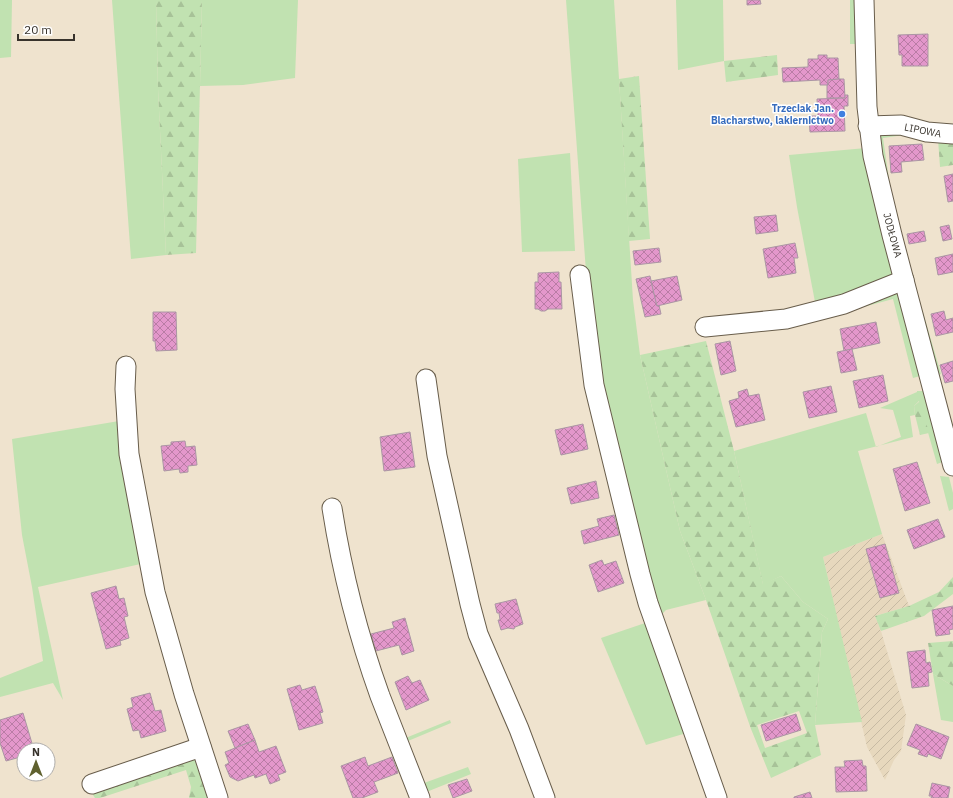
<svg xmlns="http://www.w3.org/2000/svg" width="953" height="798" font-family="'IBM Plex Sans',sans-serif">
<style>
.industrial{fill:url(#industrial-furrows)}
.grass{fill:#c1e2b1}
.forest{fill:url(#forest-firs);fill-rule:evenodd}
.building{fill:url(#building-cross-hatch);stroke:#ab96a4}
.lines{fill:none;stroke-linecap:round;stroke-linejoin:round}
.minor-casing{stroke:#685d4b;stroke-width:21}
.minor{stroke:#fff;stroke-width:19}
.shop-dot{fill:#3f7fe0;stroke:#fff;stroke-width:1.5}
.labels{text-anchor:middle;stroke-width:3;stroke-linejoin:round;paint-order:stroke}
.shop-label{font-size:10px;font-weight:bold;fill:#366cbe;stroke:#fff;text-anchor:end}
.street-label{font-size:10px;fill:#38332c;stroke:#fff}
</style>
<defs>
<pattern id="industrial-furrows" width="10" height="10" patternUnits="userSpaceOnUse"><rect width="10" height="10" fill="#e7d8bd"/><path d="M-1 1l2-2M0 10L10 0M9 11l2-2" fill="none" stroke="#c7baa3"/></pattern>
<pattern id="forest-firs" width="22" height="20" patternUnits="userSpaceOnUse"><rect width="22" height="20" fill="#c1e2b1"/><path d="M5 1l3.5 6h-7zM16 11l3.5 6h-7z" fill="#a7c298"/></pattern>
<pattern id="building-cross-hatch" width="8" height="8" patternUnits="userSpaceOnUse"><rect width="8" height="8" fill="#e397cb"/><path d="M0 0l8 8M0 8l8-8" fill="none" stroke="#b97ca5"/></pattern>
</defs>
<rect width="100%" height="100%" fill="#efe3ce"/>
<polygon class="industrial" points="882,534 909,606 875,616 881,631 906,715 901,751 894,760 885,780 867,747 823,557"/>
<g class="grass">
<polygon points="0,0 12,0 11,57 0,58"/>
<polygon points="112,0 156,0 158,89 166,255 131,259"/>
<polygon points="202,0 298,0 295,78 243,85 200,86"/>
<polygon points="566,0 614,0 633,300 640,355 680,531 706,600 666,610 659,617 600,383 588,299"/>
<polygon points="676,0 723,0 724,61 678,70"/>
<rect x="850" y="0" width="8" height="44"/>
<polygon points="883,135 904,135 883,138 890,186 900,227 895,229 879,137"/>
<polygon points="866,148 894,274 886,283 815,302 797,207 789,155"/>
<polygon points="570,153 575,251 522,252 518,159"/>
<polygon points="896,292 899,294 920,376 913,378 893,299 826,317"/>
<polygon points="915,292 917,292 941,374 937,376"/>
<polygon points="917,391 925,391 945,461 937,464 919,401 914,406 915,415 910,416 913,437 858,451 882,534 823,557 862,722 815,725 822,632 828,619 803,602 781,576 763,585 734,451 866,413 876,447 901,437 893,410 880,408 917,392"/>
<polygon points="119,421 145,563 38,587 63,700 53,683 0,697 0,678 43,661 32,587 22,535 12,439"/>
<polygon points="940,476 949,477 953,493 953,509 949,511"/>
<polygon points="648,622 690,732 646,745 601,638"/>
<polygon points="933,674 953,686 953,722 941,720"/>
<polygon points="450,720 451,723 408,741 424,783 468,767 471,774 424,793 403,739"/>
</g>
<g class="forest">
<polygon points="156,0 202,0 196,253 166,255 158,89"/>
<polygon points="777,55 778,75 726,82 724,61"/>
<polygon points="639,76 650,239 629,241 619,79"/>
<polygon points="953,138 953,165 940,167 938,139"/>
<path d="M706,341L734,451L763,584L781,576L803,602L828,619L822,632L815,725L821,755L771,778L751,729L706,600L680,531L640,355ZM799,711L807,733L765,748L757,725Z"/>
<polygon points="920,401 929,433 920,435 915,415 914,406"/>
<polygon points="953,577 953,594 924,616 881,631 875,616 909,606 939,592"/>
<polygon points="953,641 953,686 933,674 928,643"/>
<polygon points="196,755 209,798 189,798 191,787 186,770 100,798 95,798 93,795 95,790"/>
</g>
<g class="building">
<polygon points="747,0 760,0 761,4 747,5"/>
<polygon points="928,34 928,66 902,66 902,55 899,55 898,35"/>
<polygon points="818,55 827,55 827,58 838,58 839,79 828,80 828,85 820,85 820,80 783,82 782,68 808,67 808,59 818,59"/>
<polygon points="839,79 844,79 845,98 827,98 827,85 828,85 828,80"/>
<polygon points="845,95 848,95 848,106 844,106 845,131 810,132 809,116 818,116 817,99 845,98"/>
<polygon points="922,144 924,160 901,162 902,172 891,173 889,146"/>
<polygon points="953,174 953,201 948,202 944,176"/>
<polygon points="776,215 778,231 756,234 754,217"/>
<polygon points="949,225 952,239 943,241 940,227"/>
<polygon points="924,231 926,241 909,244 907,234"/>
<polygon points="795,243 798,258 794,258 796,273 768,278 763,249"/>
<polygon points="659,248 661,262 635,265 633,251"/>
<polygon points="953,254 953,272 938,275 935,258"/>
<polygon points="559,272 559,282 561,282 562,309 548,309 545,311 541,311 538,309 535,309 535,282 538,282 538,273"/>
<polygon points="650,276 657,306 659,305 661,314 645,317 636,279"/>
<polygon points="677,276 682,300 657,306 651,281"/>
<polygon points="944,311 946,320 953,318 953,332 936,336 931,314"/>
<polygon points="153,312 176,312 177,350 156,351 155,341 153,341"/>
<polygon points="876,322 880,343 844,351 840,329"/>
<polygon points="730,341 736,371 721,375 715,344"/>
<polygon points="852,349 857,370 841,373 837,352"/>
<polygon points="953,361 953,381 945,383 940,365"/>
<polygon points="883,375 888,401 859,408 853,381"/>
<polygon points="831,386 837,412 809,418 803,392"/>
<polygon points="747,389 749,396 759,394 765,420 736,427 729,401 739,398 738,392"/>
<polygon points="583,424 588,449 561,455 555,430"/>
<polygon points="410,432 415,467 384,471 380,437"/>
<polygon points="185,441 186,447 195,446 197,465 188,466 188,472 180,473 179,469 164,471 161,446 171,445 171,442"/>
<polygon points="917,462 930,503 905,511 893,469"/>
<polygon points="596,481 599,498 571,504 567,488"/>
<polygon points="614,515 619,535 584,544 581,531 599,526 597,519"/>
<polygon points="938,519 945,537 914,549 907,530"/>
<polygon points="885,544 899,593 880,598 866,549"/>
<polygon points="602,560 604,565 616,561 624,583 598,592 589,565"/>
<polygon points="116,586 119,599 124,598 128,616 124,617 129,638 120,641 121,645 106,649 91,593"/>
<polygon points="516,599 523,624 515,627 514,629 508,628 501,630 498,620 500,620 499,613 497,613 495,604"/>
<polygon points="953,606 953,629 949,630 950,634 936,636 932,610"/>
<polygon points="405,618 414,651 402,655 399,645 376,651 371,634 394,628 392,622"/>
<polygon points="925,650 926,663 930,662 932,672 928,673 929,686 912,688 907,652"/>
<polygon points="408,676 412,683 420,680 429,700 406,710 395,682"/>
<polygon points="300,685 302,690 315,686 323,712 320,713 323,723 299,730 287,689"/>
<polygon points="150,693 155,711 161,710 166,731 141,738 139,730 133,731 127,709 133,707 131,698"/>
<polygon points="23,713 34,750 24,750 24,756 6,761 0,743 0,720"/>
<polygon points="796,714 801,730 766,741 761,725"/>
<polygon points="248,724 255,740 235,748 228,731"/>
<polygon points="916,724 949,737 941,759 928,754 927,757 918,754 920,750 907,745"/>
<polygon points="255,740 259,752 276,746 286,772 278,775 280,780 270,784 266,774 255,778 254,775 238,781 230,777 225,765 229,763 225,752"/>
<polygon points="365,757 368,766 392,757 398,773 374,782 378,792 362,798 353,798 341,766"/>
<polygon points="862,760 863,766 866,766 867,791 836,792 835,767 845,767 844,761"/>
<polygon points="467,779 472,791 453,798 448,785"/>
<polygon points="932,783 950,787 948,798 931,798 932,796 929,796"/>
<polygon points="810,792 812,798 794,798 794,797"/>
</g>
<g class="lines">
<g class="minor-casing">
<g id="minor">
<polyline points="864,0 867,107 873,156 892,235 953,466"/>
<polyline points="868,126 901,125 927,132 953,134"/>
<polyline points="580,275 594,385 640,574 648,603 717,798"/>
<polyline points="705,327 786,319 844,304 904,280"/>
<polyline points="126,366 125,389 129,454 155,592 184,694 218,798"/>
<polyline points="426,379 437,456 470,604 478,634 519,729 545,798"/>
<path d="M332,508C342,572 358,635 380,696C393,730 407,764 420,798"/>
<polyline points="92,784 201,747"/>
</g>
</g>
<use href="#minor" class="minor"/>
</g>
<circle class="shop-dot" cx="842" cy="114" r="4"/>
<g class="labels">
<g class="shop-label">
<text x="834" y="112">Trzeciak Jan.<tspan x="834" dy="12">Blacharstwo, lakiernictwo</tspan></text>
</g>
<g class="street-label">
<text transform="translate(923 130) rotate(11)" y="4">LIPOWA</text>
<text transform="translate(893 235) rotate(75)" y="4">JODŁOWA</text>
</g>
</g>
<g transform="translate(36 762)"><circle r="19" fill="#ffffff" stroke="#afadab"/>
<path d="M0-3L7 15L0 10L-7 15Z" fill="#5f612f"/>
<text y="-6" font-size="11" font-weight="bold" text-anchor="middle" fill="#38332c">N</text>
</g>
<path d="M18 34v6h56v-6" fill="none" stroke="#38332c" stroke-width="2"/>
<text x="24" y="34" font-size="12" fill="#38332c" stroke="#ffffff" stroke-width="3" paint-order="stroke">20 m</text>
</svg>
